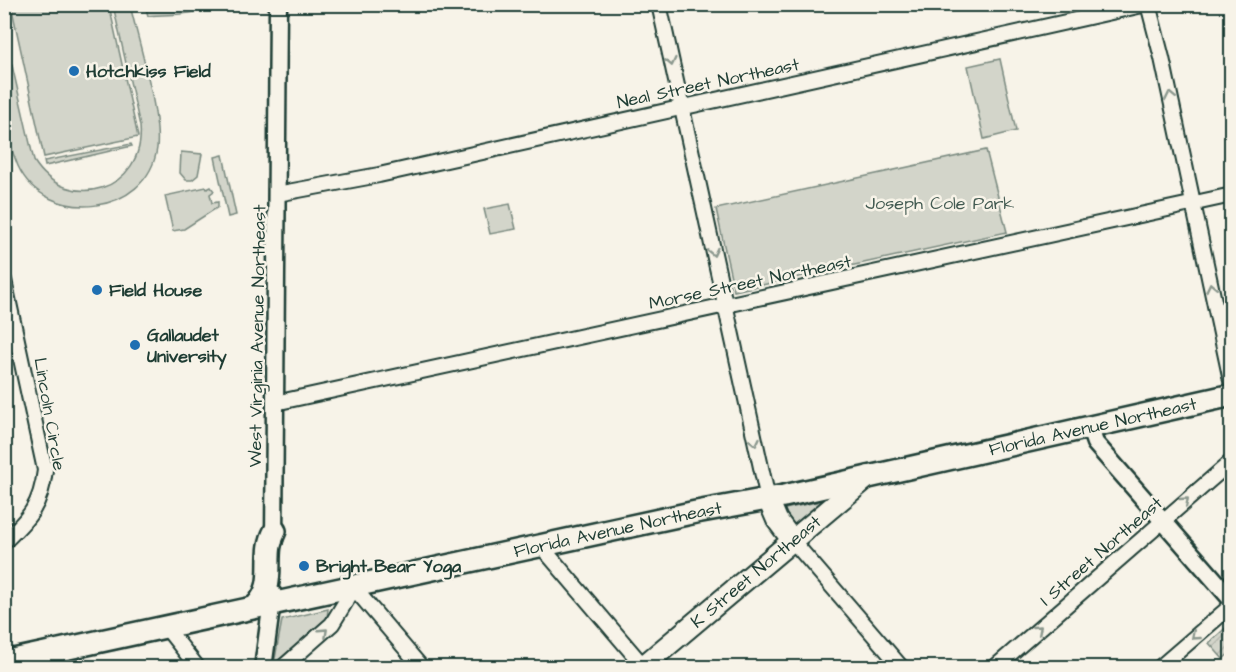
<svg xmlns="http://www.w3.org/2000/svg" width="1236" height="672" font-family="'Architects Daughter',sans-serif">
<style>
.green{fill:#d3d5ca;stroke:#79897f;stroke-width:1.5}
.garden{fill:url(#garden-furrows);stroke:#79897f;stroke-width:1.5}
.lines{fill:none;stroke-linecap:round;stroke-linejoin:round}
.minor-casing{stroke:#1f3d34;stroke-width:18}
.tertiary-casing{stroke:#1f3d34;stroke-width:21}
.secondary-casing{stroke:#1f3d34;stroke-width:24}
.primary-casing{stroke:#1f3d34;stroke-width:26}
.minor{stroke:#f7f3e8;stroke-width:14}
.tertiary{stroke:#f7f3e8;stroke-width:16}
.secondary{stroke:#f7f3e8;stroke-width:20}
.primary{stroke:#f7f3e8;stroke-width:21}
.oneway{stroke:#8b988e}
.poi-dot{fill:#1f6fb2;stroke:#f7f3e8;stroke-width:2}
.labels{text-anchor:middle;stroke-width:5;stroke-linejoin:round;paint-order:stroke}
.poi-label{font-size:18px;font-weight:bold;fill:#1f3d34;stroke:#f7f3e8;text-anchor:start}
.street-label{font-size:18px;fill:#1f3d34;stroke:#f7f3e8}
.park-label{font-size:18px;fill:#435b52;stroke:#f7f3e8}
</style>
<defs>
<pattern id="garden-furrows" width="10" height="10" patternUnits="userSpaceOnUse" patternTransform="scale(1.5)"><rect width="10" height="10" fill="#d3d5ca"/><path d="M-1 1l2-2M0 10L10 0M9 11l2-2" fill="none" stroke="#b5b8ae"/></pattern>
</defs>
<rect width="100%" height="100%" fill="#f7f3e8"/>
<filter id="ink" filterUnits="userSpaceOnUse"><feTurbulence type="fractalNoise" baseFrequency=".0167" numOctaves="2"/><feDisplacementMap in="SourceGraphic" scale="12" xChannelSelector="R" yChannelSelector="G"/><feConvolveMatrix kernelMatrix="1 2 1 2 8 2 1 2 1" color-interpolation-filters="sRGB"/></filter>
<g filter="url(#ink)">
<g class="green">
<polygon points="11,5 109,5 138,137 44,157"/>
<path d="M113,5H130C138,40 161,114 157,148C148,216 46,227 18,166C0,126 4,78 5,35L34,161C68,215 146,190 140,126Z"/>
<path d="M145,5V4L212,5C187,18 173,13 148,16Z"/>
<polygon points="1000,59 1016,131 984,139 968,66"/>
<polygon points="131,144 132,146 45,166 44,161"/>
<polygon points="986,150 1007,232 734,291 716,209"/>
<polygon points="181,152 202,154 198,175 192,180 186,180 180,173"/>
<polygon points="223,155 236,215 228,217 215,157"/>
<polygon points="206,187 207,189 211,187 214,191 210,194 212,203 218,202 218,207 184,229 173,231 165,196"/>
<polygon points="510,204 516,229 490,234 484,209"/>
<polygon points="834,498 796,530 784,513 785,509"/>
<polygon points="328,609 327,618 274,664 282,620"/>
</g>
<polygon class="garden" points="1231,623 1231,652 1223,659 1209,643"/>
<g class="lines">
<g class="minor-casing">
<g id="minor">
<polyline points="659,4 768,499"/>
<polyline points="1148,4 1162,58 1232,385"/>
<polyline points="277,194 379,175 1147,4"/>
<path d="M4,280L45,470C41,506 29,518 4,542"/>
<polyline points="275,403 1232,195"/>
<polyline points="792,540 902,668"/>
<polyline points="541,546 645,668"/>
<polyline points="165,626 198,668"/>
<polyline points="282,668 332,624 354,588 422,668"/>
<polyline points="994,668 1232,461"/>
<polyline points="1159,668 1232,605"/>
</g>
</g>
<g class="tertiary-casing">
<g id="tertiary">
<polyline points="1089,426 1095,443 1232,600"/>
<polyline points="274,541 278,4"/>
<polyline points="263,668 273,594"/>
</g>
</g>
<g class="secondary-casing">
<g id="secondary">
<polyline points="768,499 777,520 792,540"/>
<path id="s1" d="M641,668L869,476"/>
</g>
</g>
<g class="primary-casing">
<g id="primary">
<path d="M256,606C279,582 261,556 275,531"/>
<path id="s2" d="M4,662L696,512L784,496L1232,395"/>
</g>
</g>
<use href="#minor" class="minor"/>
<use href="#tertiary" class="tertiary"/>
<use href="#secondary" class="secondary"/>
<use href="#primary" class="primary"/>
</g>
<defs><path id="oneway-chevron" d="M-2-3.5L2.5 0L-2 3.5" fill="none" stroke-width="1.6" stroke-linecap="round" stroke-linejoin="round" transform="scale(1.5)"/></defs>
<g class="oneway">
<use href="#oneway-chevron" transform="translate(671 62) rotate(78)"/>
<use href="#oneway-chevron" transform="translate(1170 96) rotate(-102)"/>
<use href="#oneway-chevron" transform="translate(713 252) rotate(77)"/>
<use href="#oneway-chevron" transform="translate(1211 287) rotate(-102)"/>
<use href="#oneway-chevron" transform="translate(755 442) rotate(78)"/>
<use href="#oneway-chevron" transform="translate(1185 501) rotate(-41)"/>
<use href="#oneway-chevron" transform="translate(1038 629) rotate(-41)"/>
<use href="#oneway-chevron" transform="translate(324 632) rotate(-43)"/>
<use href="#oneway-chevron" transform="translate(1195 636) rotate(139)"/>
</g>
</g>
<g class="poi-dot">
<circle cx="74" cy="71" r="6"/>
<circle cx="97" cy="290" r="6"/>
<circle cx="135" cy="345" r="6"/>
<circle cx="304" cy="566" r="6"/>
</g>
<g class="labels">
<g class="poi-label">
<text x="86" y="77">Hotchkiss Field</text>
<text x="109" y="296">Field House</text>
<text x="147" y="341">Gallaudet<tspan x="147" dy="21">University</tspan></text>
<text x="316" y="572">Bright Bear Yoga</text>
</g>
<g class="street-label">
<text transform="translate(708 83) rotate(-12)" y="6">Neal Street Northeast</text>
<text transform="translate(750 282) rotate(-12)" y="6">Morse Street Northeast</text>
<text transform="translate(257 336) rotate(-89)" y="6">West Virginia Avenue Northeast</text>
<text transform="translate(50 414) rotate(80)" y="6">Lincoln Circle</text>
<text dy="6" stroke="none"><textPath href="#s2" startOffset="1114">Florida Avenue Northeast</textPath></text>
<text dy="6" stroke="none"><textPath href="#s2" startOffset="628">Florida Avenue Northeast</textPath></text>
<text transform="translate(1101 551) rotate(-41)" y="6">I Street Northeast</text>
<text dy="6" stroke="none"><textPath href="#s1" startOffset="150">K Street Northeast</textPath></text>
</g>
<g class="park-label">
<text x="940" y="209">Joseph Cole Park</text>
</g>
</g>
<rect width="1236" height="672" fill="none" stroke="#f7f3e8" stroke-width="24"/>
<rect x="12" y="12" width="1212" height="648" fill="none" stroke="#1f3d34" stroke-width="2" filter="url(#ink)"/>
</svg>
